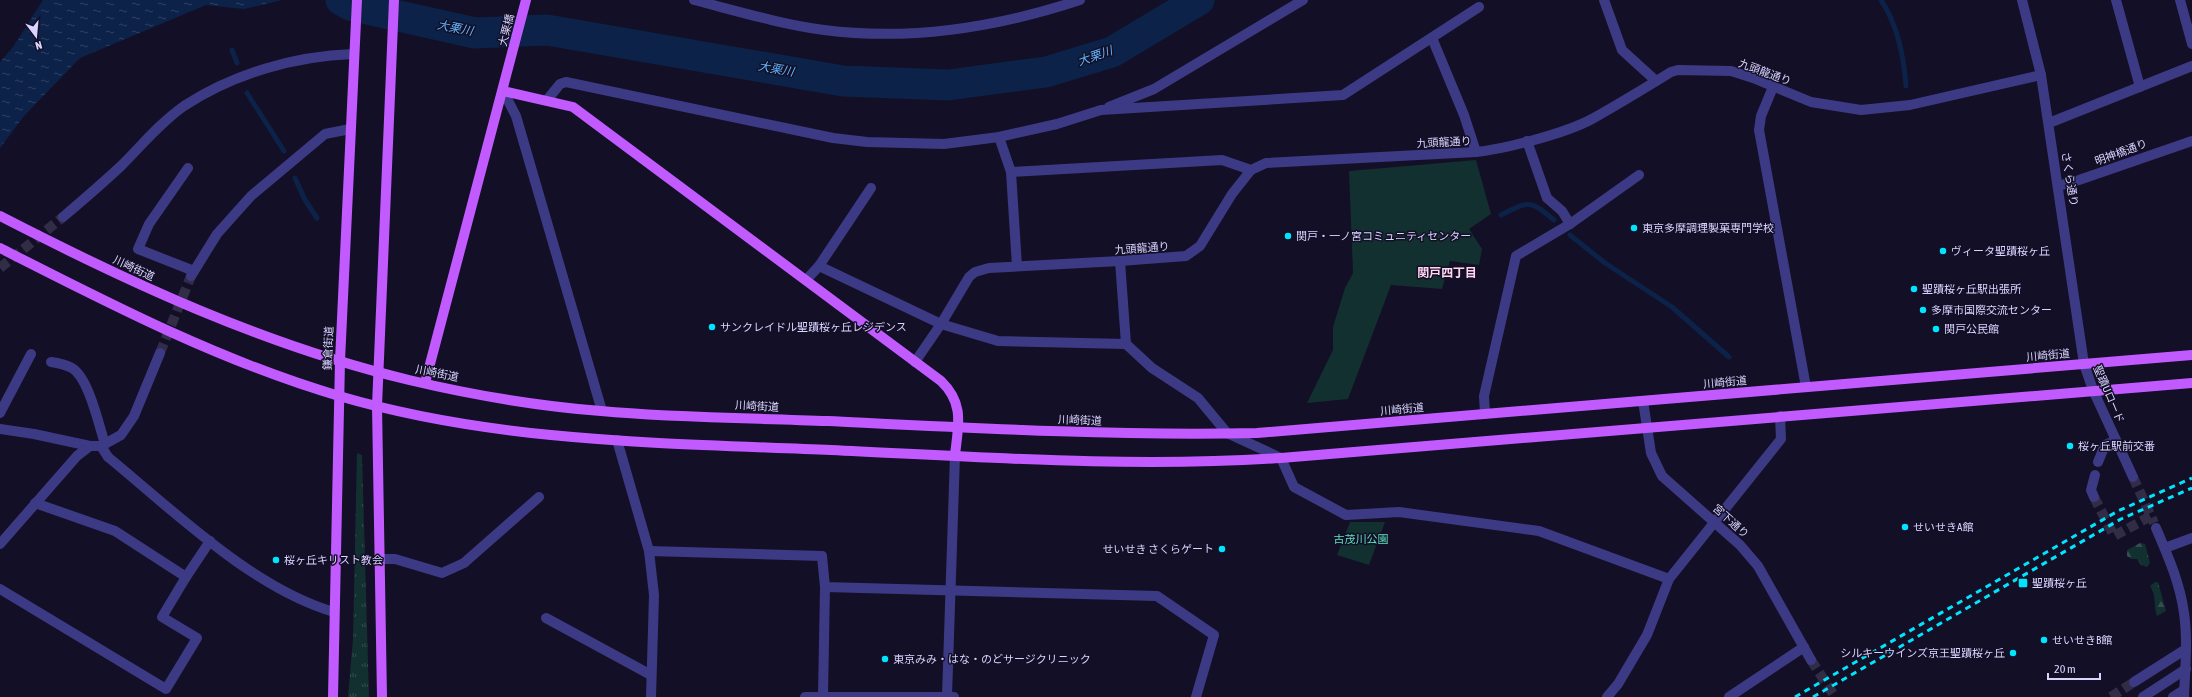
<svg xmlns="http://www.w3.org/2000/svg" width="2192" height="697" font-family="'Asap Condensed','Noto Sans JP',sans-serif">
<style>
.grass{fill:url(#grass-tufts)}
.forest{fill:url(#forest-firs)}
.park{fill:#12302f}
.water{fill:url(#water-ripples)}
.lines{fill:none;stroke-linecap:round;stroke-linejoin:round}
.stream{stroke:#0c2248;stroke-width:5}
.river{stroke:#0c2248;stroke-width:31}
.minor-tunnel{stroke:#312d47;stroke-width:10;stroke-dasharray:10 5;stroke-linecap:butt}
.minor{stroke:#3d3a85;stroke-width:10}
.major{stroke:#c25bff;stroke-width:10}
.rail{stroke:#00e5ff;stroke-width:3;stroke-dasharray:6 5;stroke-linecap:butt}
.poi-dot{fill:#00e5ff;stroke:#130f26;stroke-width:1.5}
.labels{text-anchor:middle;stroke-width:3;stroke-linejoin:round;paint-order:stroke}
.street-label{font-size:11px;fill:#d9d4ff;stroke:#130f26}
.poi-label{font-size:11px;fill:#d9d4ff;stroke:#130f26;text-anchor:start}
.park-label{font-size:11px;fill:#5fe0c0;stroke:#130f26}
.water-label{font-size:12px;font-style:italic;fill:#62b6ff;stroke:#130f26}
.neighbourhood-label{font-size:12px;font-weight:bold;fill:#ffd6f0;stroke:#130f26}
</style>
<defs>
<pattern id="grass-tufts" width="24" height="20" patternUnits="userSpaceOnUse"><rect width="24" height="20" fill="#12302f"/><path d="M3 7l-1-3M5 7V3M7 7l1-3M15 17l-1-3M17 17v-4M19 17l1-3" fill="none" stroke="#344d4e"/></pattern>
<pattern id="forest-firs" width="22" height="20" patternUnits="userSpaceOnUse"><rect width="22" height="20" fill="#12302f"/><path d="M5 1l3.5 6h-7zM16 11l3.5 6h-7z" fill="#344d4e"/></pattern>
<pattern id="water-ripples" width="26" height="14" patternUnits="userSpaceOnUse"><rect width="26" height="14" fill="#0c2248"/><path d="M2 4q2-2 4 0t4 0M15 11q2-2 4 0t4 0" fill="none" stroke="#2f4163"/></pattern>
</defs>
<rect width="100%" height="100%" fill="#130f26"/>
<polygon class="grass" points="357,453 362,455 369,697 348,697 353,639"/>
<g class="forest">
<polygon points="2140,543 2145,544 2150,563 2147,567 2141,565 2137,559 2131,559 2127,556 2127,550"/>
<path d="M2155,582H2158L2166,611L2157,616C2153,603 2157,598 2150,586Z"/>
</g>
<g class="park">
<polygon points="1476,160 1491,214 1469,229 1482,249 1479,265 1450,261 1442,289 1391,285 1348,399 1307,403 1333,350 1333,327 1345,288 1353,273 1349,171"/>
<polygon points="1350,522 1385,522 1369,565 1337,555"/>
</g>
<polygon class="water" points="43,0 282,0 244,9 206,5 80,58 24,116 0,148 0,62 13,47"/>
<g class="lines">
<g class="stream">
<path d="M1881,0C1897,24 1904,58 1906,86"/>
<polyline points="232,50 237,63"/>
<polyline points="247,93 284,151"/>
<polyline points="295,178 305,200 317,218"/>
<path d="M1501,215C1529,201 1529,199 1554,220"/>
<polyline points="1570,235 1605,263 1672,307 1729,357"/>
</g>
<polyline class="river" points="341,0 350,5 475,33 547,30 843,81 948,85 1046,72 1112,52 1199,0"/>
<g class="minor-tunnel">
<polyline points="0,268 63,217"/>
<polyline points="160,353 191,276"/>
<polyline points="2133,477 2154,523"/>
<polyline points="2094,497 2114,536 2151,516"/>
<polyline points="1811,660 1835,697"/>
<polyline points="2111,697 2134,682"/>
</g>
<g class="minor">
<path d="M694,0C737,11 780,24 824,30C909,41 998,27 1080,0"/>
<polyline points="1604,0 1622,50 1656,81"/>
<polyline points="2022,0 2041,75 2084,364 2093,390 2133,477"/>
<polyline points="2116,0 2140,87"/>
<polyline points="2180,0 2192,44"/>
<polyline points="1432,38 1464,115 1476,152"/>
<polyline points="1773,87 1761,116 1759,130 1806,387"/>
<polyline points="503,91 516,116 602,411"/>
<polyline points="547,100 560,84 566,82 833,138 867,142 944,144 999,137 1057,124 1101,110 1343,95 1479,7"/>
<polyline points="1109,107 1154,89 1303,0"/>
<polyline points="2049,123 2192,66"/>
<polyline points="999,137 1011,172 1017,266"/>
<polyline points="1527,141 1547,198 1562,211 1570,224"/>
<polyline points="188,168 149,224 138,249 194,271"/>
<polyline points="1011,172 1222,160 1251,170"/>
<polyline points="2058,186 2079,180 2192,141"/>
<path d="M63,217C83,200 103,183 122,165C142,145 161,122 184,106C233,74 294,56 353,54"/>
<polyline points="1120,261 1126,344 1152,368 1198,398 1227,433 1281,458 1294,487 1346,515 1399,512 1539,531 1669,579"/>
<polyline points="819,266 941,324 998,341 1126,344"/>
<polyline points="191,276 217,234 251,196 325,134 350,129"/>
<polyline points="806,280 819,266 871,188"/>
<path d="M51,362C58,363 66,365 72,368C89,378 99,426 105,444"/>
<path d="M915,362L941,324L969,277L975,272L989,268L1120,261L1186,256L1200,246L1232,194L1251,170L1266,163L1476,152C1506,149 1566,133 1592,119C1619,104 1645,88 1671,72L1678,70L1731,71L1753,78L1811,102L1861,110L1910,105L2041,75"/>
<polyline points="1643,401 1651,453 1662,476 1740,545 1758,566 1811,660"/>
<polyline points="0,413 31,354"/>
<polyline points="1485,414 1484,396 1516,256 1570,224 1639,175"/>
<polyline points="0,429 34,434 90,446"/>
<polyline points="617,440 649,551 654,595 651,697"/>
<polyline points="101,446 121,435 134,416 160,353"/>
<polyline points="2098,462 2105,445 2116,440"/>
<polyline points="2094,497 2091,490 2095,475"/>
<polyline points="35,503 115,531 186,577"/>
<path d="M2156,528C2168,556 2180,583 2184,613C2188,641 2185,669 2184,697"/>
<path d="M0,544L77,456L90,446H101L108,457C174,511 252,588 334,612"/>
<polyline points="2165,548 2192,538"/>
<polyline points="649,551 822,556 825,587 1157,596 1214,635 1196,697"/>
<polyline points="379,559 395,559 442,573 464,563 539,497"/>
<polyline points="0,589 166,689 197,638 162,617 186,577 210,541"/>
<polyline points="546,618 651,675"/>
<polyline points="2134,682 2186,649"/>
<polyline points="823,696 825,587"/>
<polyline points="947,696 955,455"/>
<polyline points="805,697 954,697"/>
<polyline points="1607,697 1618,684 1647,635 1669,579 1781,439 1780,416"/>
<polyline points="1729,697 1804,647"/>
<polyline points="2143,697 2186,669"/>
<polyline points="2173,697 2184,690"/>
</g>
<g class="major">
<path d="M503,91L573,107L941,381C965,404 958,426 955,455"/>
<path d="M0,216C130,283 266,346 409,380C472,395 537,406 601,411C677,418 753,418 828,421C971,428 1114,436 1257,433L2192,355"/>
<path d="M0,248C110,304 220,361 339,396C499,443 667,443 831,450C981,457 1132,468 1281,458L2192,383"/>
<polyline points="425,383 526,0"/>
<polyline points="333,697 340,361 357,0"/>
<polyline points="382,697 377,406 394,0"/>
</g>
<g class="rail">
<polyline points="1795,697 2118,511 2192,478"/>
<polyline points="1813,697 2121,519 2192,488"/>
</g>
</g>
<g class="poi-dot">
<circle cx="1634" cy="228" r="4"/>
<circle cx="1288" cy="236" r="4"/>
<circle cx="1943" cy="251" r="4"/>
<circle cx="1914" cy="289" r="4"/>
<circle cx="1923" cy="310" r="4"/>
<circle cx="712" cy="327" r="4"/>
<circle cx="1936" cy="329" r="4"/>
<circle cx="2070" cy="446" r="4"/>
<circle cx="1905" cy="527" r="4"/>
<circle cx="1222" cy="549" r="4"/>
<circle cx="276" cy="560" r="4"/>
<rect x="2018" y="578" width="10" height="10" rx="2"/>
<circle cx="2044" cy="640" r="4"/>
<circle cx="2013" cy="653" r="4"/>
<circle cx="885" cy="659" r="4"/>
</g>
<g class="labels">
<g class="street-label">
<text transform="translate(506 30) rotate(-76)" y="4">大栗橋</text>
<text transform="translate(1765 72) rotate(20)" y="4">九頭龍通り</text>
<text transform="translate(1444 142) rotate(-3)" y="4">九頭龍通り</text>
<text transform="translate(2121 152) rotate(-20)" y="4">明神橋通り</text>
<text transform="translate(2070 179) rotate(81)" y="4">さくら通り</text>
<text transform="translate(1142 248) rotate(-4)" y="4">九頭龍通り</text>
<text transform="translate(134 268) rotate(25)" y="4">川崎街道</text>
<text transform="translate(328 348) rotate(-88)" y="4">鎌倉街道</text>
<text transform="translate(2048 355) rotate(-5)" y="4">川崎街道</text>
<text transform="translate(437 373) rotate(11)" y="4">川崎街道</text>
<text transform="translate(1725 382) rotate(-5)" y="4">川崎街道</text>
<text transform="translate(2109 394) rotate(67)" y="4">聖蹟Uロード</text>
<text transform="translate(757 406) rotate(3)" y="4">川崎街道</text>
<text transform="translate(1402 409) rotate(-5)" y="4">川崎街道</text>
<text transform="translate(1080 420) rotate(2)" y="4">川崎街道</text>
<text transform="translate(1731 521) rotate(42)" y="4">宮下通り</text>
</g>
<g class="poi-label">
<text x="1642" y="232">東京多摩調理製菓専門学校</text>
<text x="1296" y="240">関戸・一ノ宮コミュニティセンター</text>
<text x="1951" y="255">ヴィータ聖蹟桜ヶ丘</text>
<text x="1922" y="293">聖蹟桜ヶ丘駅出張所</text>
<text x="1931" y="314">多摩市国際交流センター</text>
<text x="720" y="331">サンクレイドル聖蹟桜ヶ丘レジデンス</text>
<text x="1944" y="333">関戸公民館</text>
<text x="2078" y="450">桜ヶ丘駅前交番</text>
<text x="1913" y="531">せいせきA館</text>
<text x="1214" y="553" text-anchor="end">せいせき さくらゲート</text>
<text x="284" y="564">桜ヶ丘キリスト教会</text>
<text x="2032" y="587">聖蹟桜ヶ丘</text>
<text x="2052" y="644">せいせきB館</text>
<text x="2005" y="657" text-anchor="end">シルキーウインズ京王聖蹟桜ヶ丘</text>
<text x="893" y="663">東京みみ・はな・のどサージクリニック</text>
</g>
<g class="park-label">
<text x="1361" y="543">古茂川公園</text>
</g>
<g class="water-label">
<text transform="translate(455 28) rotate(11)" y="4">大栗川</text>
<text transform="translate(1095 56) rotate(-19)" y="4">大栗川</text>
<text transform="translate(776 69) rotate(10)" y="4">大栗川</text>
</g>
<g class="neighbourhood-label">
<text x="1447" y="277">関戸四丁目</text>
</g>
</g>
<g transform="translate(36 36) rotate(164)" stroke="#130f26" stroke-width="3" paint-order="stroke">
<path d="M0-3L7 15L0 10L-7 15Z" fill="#d9d4ff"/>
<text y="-6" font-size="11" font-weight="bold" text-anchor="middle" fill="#d9d4ff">N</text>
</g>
<path d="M2048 673v6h52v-6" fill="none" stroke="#d9d4ff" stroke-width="2"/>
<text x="2054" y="673" font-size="12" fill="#d9d4ff" stroke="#130f26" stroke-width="3" paint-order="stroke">20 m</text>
</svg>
